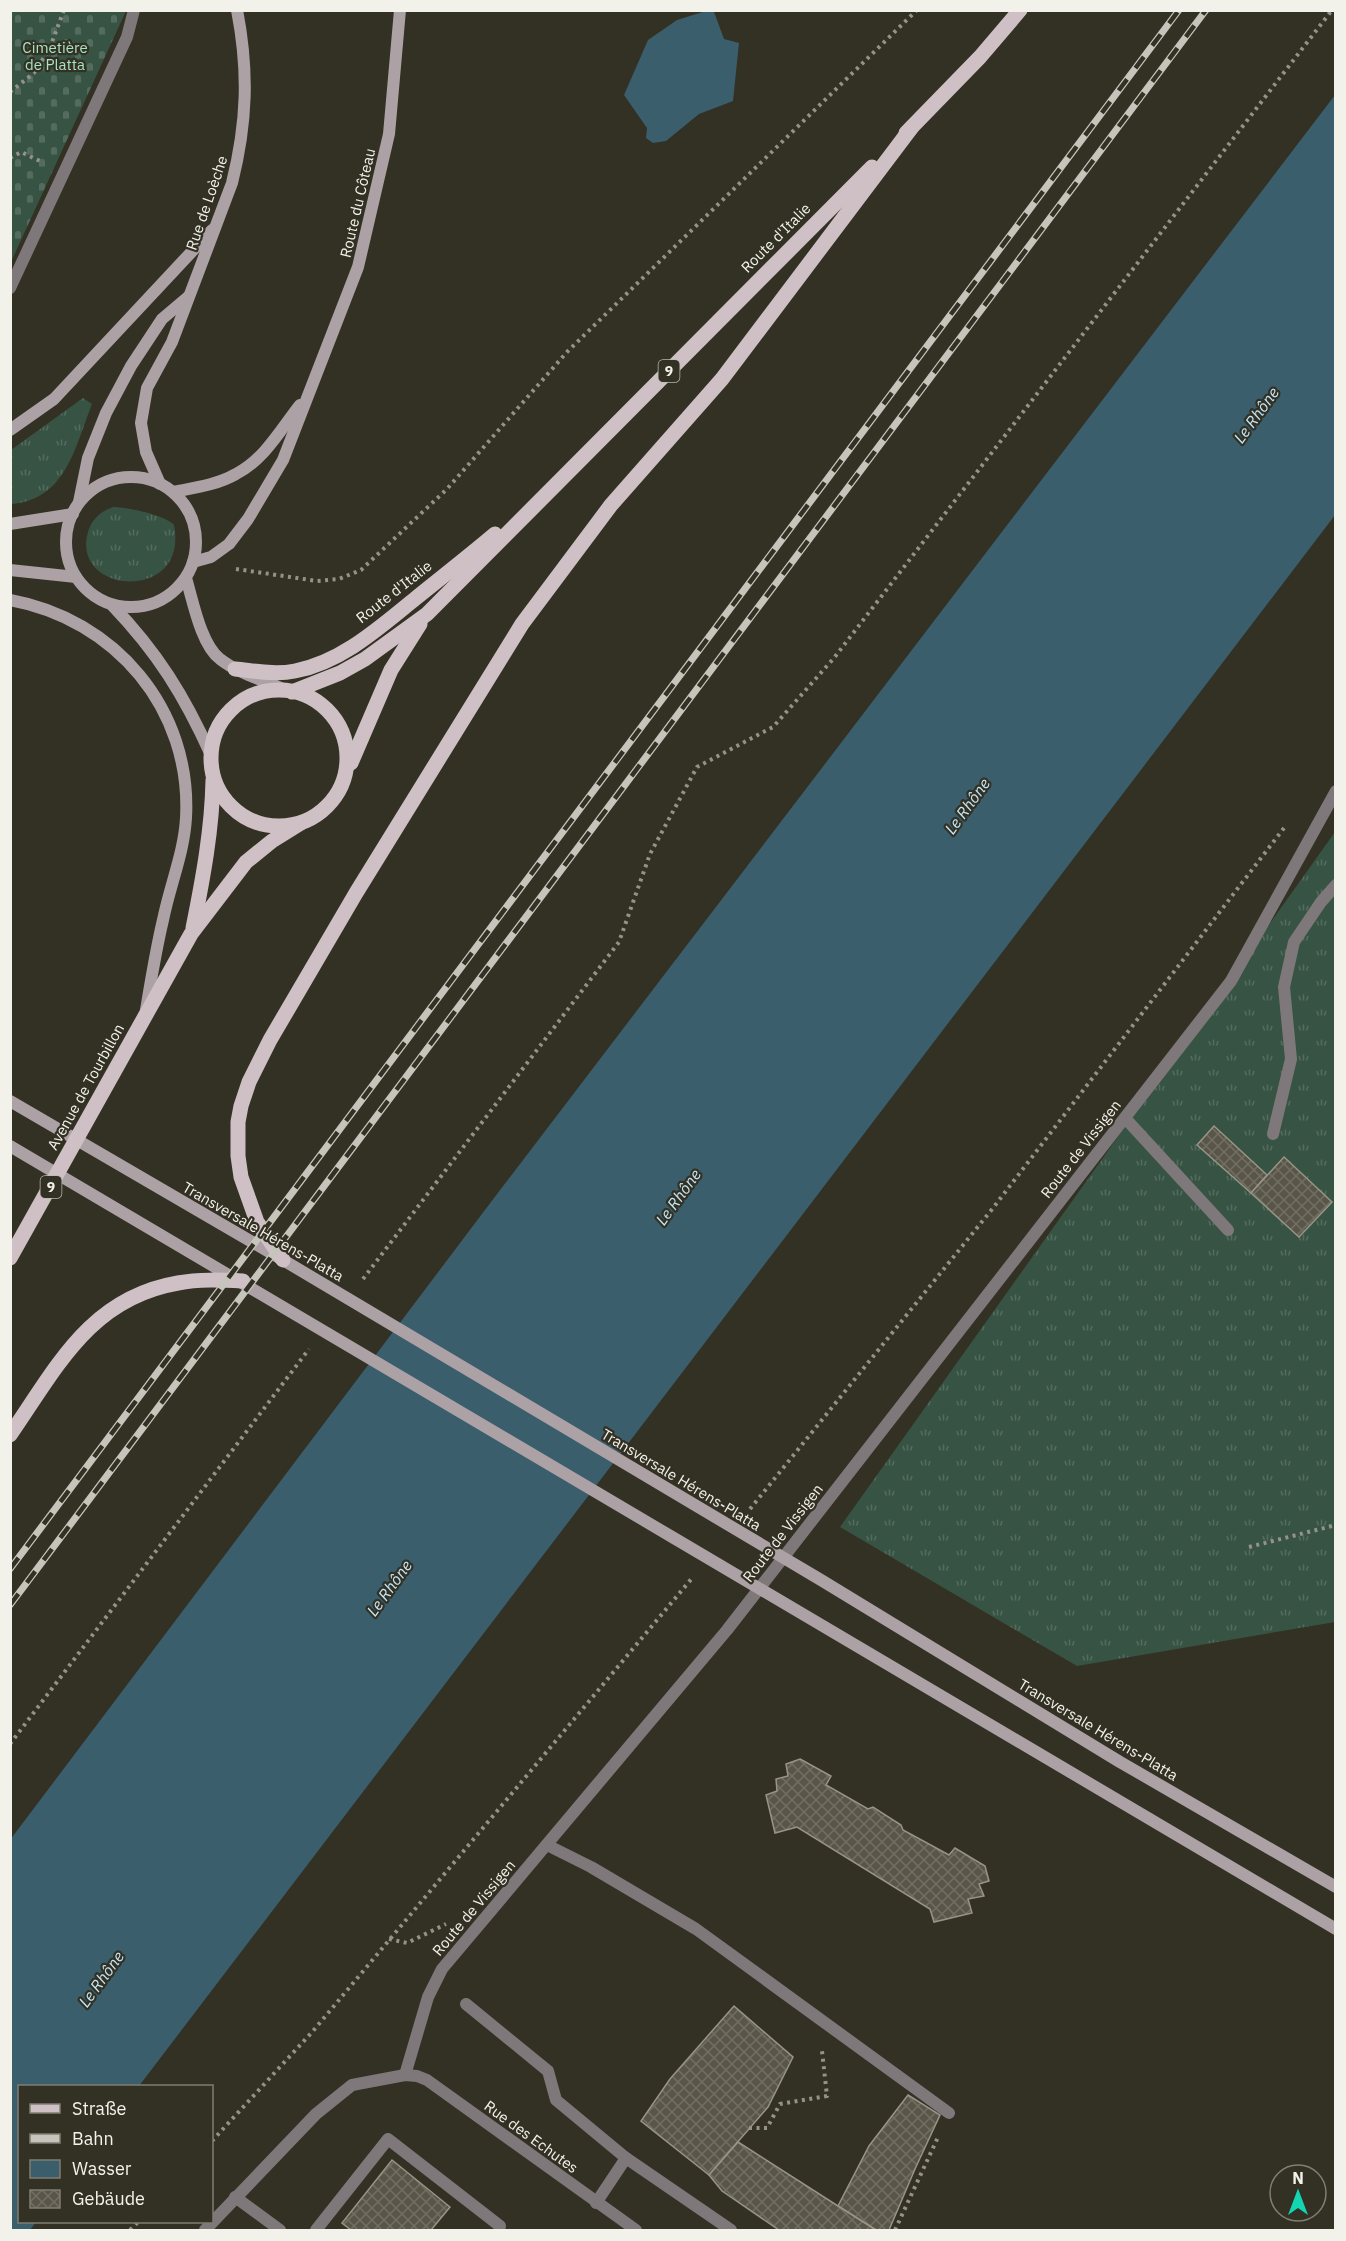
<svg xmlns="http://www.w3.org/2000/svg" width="1346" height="2241" font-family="'IBM Plex Sans',sans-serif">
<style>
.grass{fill:url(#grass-tufts)}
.cemetery{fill:url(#cemetery-stones)}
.water{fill:#3b5e6d}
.building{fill:url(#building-cross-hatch);stroke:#989587;stroke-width:1.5}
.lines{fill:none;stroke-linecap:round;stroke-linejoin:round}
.path{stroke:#959389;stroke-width:4;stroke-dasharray:3 4.5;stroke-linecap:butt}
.lane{stroke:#7f787b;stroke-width:12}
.street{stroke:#7f787b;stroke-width:12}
.secondary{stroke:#aca1a5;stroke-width:12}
.primary{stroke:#cfc0c5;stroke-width:15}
.rail-casing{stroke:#c6c5bc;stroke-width:7}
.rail{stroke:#333024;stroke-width:4.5;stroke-dasharray:14;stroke-linecap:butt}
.labels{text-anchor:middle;stroke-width:4.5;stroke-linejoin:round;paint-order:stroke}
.shield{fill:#333024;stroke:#b9b8af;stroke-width:1.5}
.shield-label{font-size:14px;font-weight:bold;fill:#f3f2ea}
.park-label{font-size:15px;fill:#a7e4c3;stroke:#333024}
.street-label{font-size:15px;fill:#f3f2ea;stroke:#333024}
.water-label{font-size:16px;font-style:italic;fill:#c2e8f9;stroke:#333024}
</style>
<defs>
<pattern id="grass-tufts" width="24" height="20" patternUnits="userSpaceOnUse" patternTransform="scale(1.5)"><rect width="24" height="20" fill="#375344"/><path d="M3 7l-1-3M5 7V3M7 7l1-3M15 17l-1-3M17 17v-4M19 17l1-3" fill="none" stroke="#546c5f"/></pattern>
<pattern id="cemetery-stones" width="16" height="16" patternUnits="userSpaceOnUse" patternTransform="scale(1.5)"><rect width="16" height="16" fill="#375344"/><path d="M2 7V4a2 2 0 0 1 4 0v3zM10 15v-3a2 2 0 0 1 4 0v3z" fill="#546c5f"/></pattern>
<pattern id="building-cross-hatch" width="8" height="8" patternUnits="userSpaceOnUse" patternTransform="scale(1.5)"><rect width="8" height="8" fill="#595649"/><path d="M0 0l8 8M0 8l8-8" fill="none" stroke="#716f63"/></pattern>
</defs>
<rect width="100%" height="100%" fill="#333024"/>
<g class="grass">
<path d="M83,398L92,404C75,447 66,500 11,504V450Z"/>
<path d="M113,507C126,507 165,515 174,525C189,602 75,595 87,536C90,521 99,512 113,507Z"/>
<polygon points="1335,832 1335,1622 1077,1666 840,1527"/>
</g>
<polygon class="cemetery" points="11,10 126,11 11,262 10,11"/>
<g class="water">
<polygon points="706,11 714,12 724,39 739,43 733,101 699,114 666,141 653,143 646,138 647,128 624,95 648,40 677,20"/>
<polygon points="1335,95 1335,515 139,2086 20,2086 20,2222 36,2222 30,2230 10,2230 10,1840 494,1198"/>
</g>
<g class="building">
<polygon points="1214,1126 1267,1175 1251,1193 1197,1145"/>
<polygon points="1284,1157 1332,1202 1299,1237 1251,1193"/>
<polygon points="800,1759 831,1776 826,1785 868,1809 873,1807 901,1825 903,1830 949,1855 955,1848 985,1866 989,1881 979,1884 984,1896 968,1899 972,1913 934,1922 930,1909 797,1827 775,1833 766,1795 777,1791 776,1779 788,1776 786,1764"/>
<polygon points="734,2006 793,2057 768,2107 709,2175 641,2121 670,2079"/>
<polygon points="908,2095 940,2115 915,2169 889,2230 876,2230 838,2206 869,2146"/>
<polygon points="738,2142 838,2206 876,2230 779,2230 722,2191 709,2175"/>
<polygon points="392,2160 450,2207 431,2230 351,2230 342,2223"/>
</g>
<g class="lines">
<g class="path">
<polyline points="10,92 34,73 49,50 64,10"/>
<polyline points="10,158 21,152 42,162"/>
<polyline points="236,569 317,581 339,579 361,570 447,489 567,352 917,10"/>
<polyline points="363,1279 619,942 650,854 697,767 773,727 834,658 1332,10"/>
<polyline points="750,1509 993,1208 1284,828"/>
<polyline points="1249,1547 1336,1525"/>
<polyline points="10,1744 309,1349"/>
<polyline points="389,1939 407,1943 446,1924"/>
<polyline points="749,2128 767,2128 780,2104 827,2096 822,2051"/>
<polyline points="212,2141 313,2031 693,1577"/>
<polyline points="130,2230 138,2222"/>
<polyline points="895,2230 939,2135"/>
</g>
<g class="lane">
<polyline points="10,288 127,37 134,10"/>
<polyline points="1125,1118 1228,1230"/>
<polyline points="1273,1134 1291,1059 1284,987 1294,942 1321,902 1336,885"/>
<polyline points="547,1845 591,1867 696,1929 949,2113"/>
<polyline points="466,2004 548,2071 556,2100 626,2158 731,2230"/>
<polyline points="235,2197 280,2230"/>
<polyline points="596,2203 626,2158"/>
<polyline points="316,2230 388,2139 500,2226"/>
</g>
<g class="street">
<polyline points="405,2075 428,1997 442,1969 727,1630 1231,981 1336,791"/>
<polyline points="205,2230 316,2114 352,2085 405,2075 417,2076 427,2080 636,2230"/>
</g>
<g class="secondary">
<polyline points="10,430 54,399 212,230"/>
<circle cx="131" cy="542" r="65"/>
<path d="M160,484L146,452L141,423L147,388L172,342L232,183C247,123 249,72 237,10"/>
<path d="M173,492C193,488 217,485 236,474C264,460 281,429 300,405"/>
<polyline points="79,502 88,458 106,413 131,366 162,319 188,297"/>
<polyline points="10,524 73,514"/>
<polyline points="193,562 211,557 229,544 248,519 283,460 358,267 389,134 400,10"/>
<polyline points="10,570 76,577"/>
<path d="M186,578C193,601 201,645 220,659C239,674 266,681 288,691"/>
<path d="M10,600C115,619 192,709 186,818C184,853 170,885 163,920C156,949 151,980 146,1010"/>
<path d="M112,605C157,652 184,695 211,755"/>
<polyline points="10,1101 283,1260 821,1580 1120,1762 1336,1887"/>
<path d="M10,1146C454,1404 892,1671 1336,1929"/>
</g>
<g class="primary">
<polyline points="906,133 980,57 1020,10"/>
<path d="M235,669C256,671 275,675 295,671C342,662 380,627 416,598C442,577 469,556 495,534"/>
<circle cx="279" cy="758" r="68"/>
<polyline points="292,692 340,673 365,659 427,614 872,167"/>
<polyline points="351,763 391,670 420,624"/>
<path d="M193,928C203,878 212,830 213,780"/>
<polyline points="10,1258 191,934 246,862 272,841 301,823"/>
<polyline points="283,1260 257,1222 241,1177 238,1156 238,1122 241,1106 249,1082 270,1040 356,893 522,624 611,505 722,379 912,127"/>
<path d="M10,1435C57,1367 90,1298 178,1283C199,1279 221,1280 243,1281"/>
</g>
<g class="rail-casing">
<g id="rail">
<polyline points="10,1569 1179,10"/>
<polyline points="10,1605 1206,10"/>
</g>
</g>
<use href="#rail" class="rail"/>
</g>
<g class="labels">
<g class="shield">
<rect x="658.5" y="360" width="21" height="22" rx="4.5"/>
<rect x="40.5" y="1176" width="21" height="22" rx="4.5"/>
</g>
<g class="shield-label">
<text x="669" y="376">9</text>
<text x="51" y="1192">9</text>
</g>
<g class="park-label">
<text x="55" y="53">Cimetière<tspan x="55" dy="17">de Platta</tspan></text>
</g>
<g class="street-label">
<text transform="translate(207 203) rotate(-71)" y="5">Rue de Loèche</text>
<text transform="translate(358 203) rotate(-77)" y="5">Route du Côteau</text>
<text transform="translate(776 238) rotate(-45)" y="5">Route d'Italie</text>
<text transform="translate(394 592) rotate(-38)" y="5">Route d'Italie</text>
<text transform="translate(86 1087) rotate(-61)" y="5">Avenue de Tourbillon</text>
<text transform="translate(1081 1149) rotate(-52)" y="5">Route de Vissigen</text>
<text transform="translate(263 1232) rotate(30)" y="5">Transversale Hérens-Platta</text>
<text transform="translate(681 1480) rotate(31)" y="5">Transversale Hérens-Platta</text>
<text transform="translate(783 1533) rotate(-52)" y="5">Route de Vissigen</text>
<text transform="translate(1098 1730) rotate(31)" y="5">Transversale Hérens-Platta</text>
<text transform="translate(474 1908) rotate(-50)" y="5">Route de Vissigen</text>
<text transform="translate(531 2137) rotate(36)" y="5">Rue des Echutes</text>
</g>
<g class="water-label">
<text transform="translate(1256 415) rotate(-54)" y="6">Le Rhône</text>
<text transform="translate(967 806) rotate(-54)" y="6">Le Rhône</text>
<text transform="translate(678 1197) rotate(-54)" y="6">Le Rhône</text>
<text transform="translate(389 1588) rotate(-54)" y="6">Le Rhône</text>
<text transform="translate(101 1979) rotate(-54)" y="6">Le Rhône</text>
</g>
</g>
<rect width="1346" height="2241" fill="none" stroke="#f3f2ea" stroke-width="24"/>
<rect x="18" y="2085" width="195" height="138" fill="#333024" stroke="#807e73" stroke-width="1.5"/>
<rect x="30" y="2104" width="30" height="9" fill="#cfc0c5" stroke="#807e73" stroke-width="1.5"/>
<text x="72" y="2115" font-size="18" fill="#f3f2ea">Straße</text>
<rect x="30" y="2134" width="30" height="9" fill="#c6c5bc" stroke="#807e73" stroke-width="1.5"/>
<text x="72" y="2145" font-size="18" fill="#f3f2ea">Bahn</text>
<rect x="30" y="2160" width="30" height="18" fill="#3b5e6d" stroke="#807e73" stroke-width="1.5"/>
<text x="72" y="2175" font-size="18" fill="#f3f2ea">Wasser</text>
<rect x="30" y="2190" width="30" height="18" fill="url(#building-cross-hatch)" stroke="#807e73" stroke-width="1.5"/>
<text x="72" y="2205" font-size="18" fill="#f3f2ea">Gebäude</text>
<g transform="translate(1298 2193)"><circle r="28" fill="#333024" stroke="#807e73" stroke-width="1.5"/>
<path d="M0-4.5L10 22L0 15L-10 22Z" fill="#14d5b3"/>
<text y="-9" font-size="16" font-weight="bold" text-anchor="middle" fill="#f3f2ea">N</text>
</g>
</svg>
